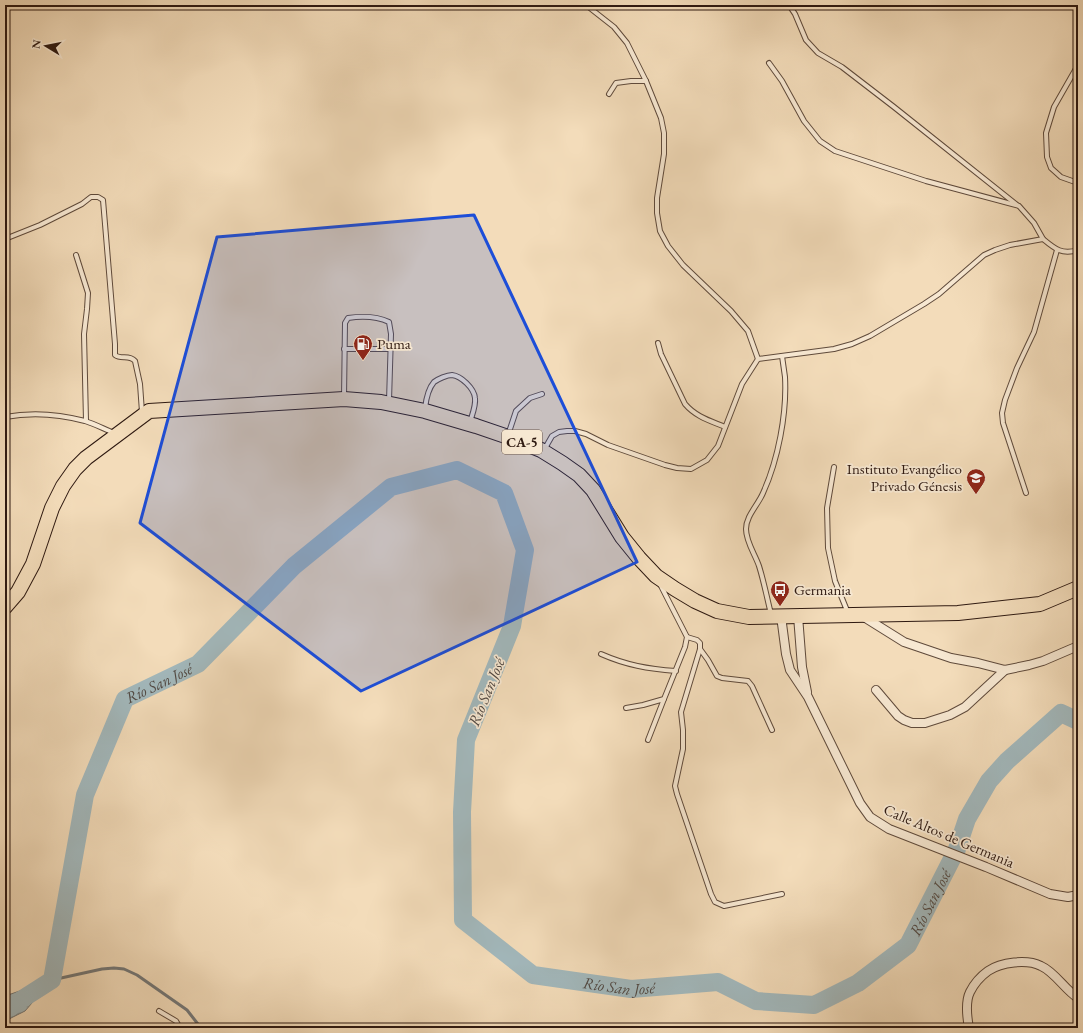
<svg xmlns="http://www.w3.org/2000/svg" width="1083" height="1033" font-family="'EB Garamond',serif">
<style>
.water{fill:url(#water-waves);stroke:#747878}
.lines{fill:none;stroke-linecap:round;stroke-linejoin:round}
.shore{stroke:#686866;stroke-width:1}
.stream{stroke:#747878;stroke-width:3}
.river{stroke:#a2b8bc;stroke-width:18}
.service-casing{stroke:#5f4a3b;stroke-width:6}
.minor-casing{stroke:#5f4a3b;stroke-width:10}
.trunk-casing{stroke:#2e1911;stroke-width:16}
.service{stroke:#f7e8d2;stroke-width:4}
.minor{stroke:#f7e8d2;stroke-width:8}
.trunk{stroke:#f3dcba;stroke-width:14}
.marked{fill:#1d4ed8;fill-opacity:0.2;stroke:#1d4ed8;stroke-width:3;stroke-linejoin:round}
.labels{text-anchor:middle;stroke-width:3.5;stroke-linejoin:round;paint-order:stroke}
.shield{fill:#f7e8d2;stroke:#6a574b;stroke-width:1}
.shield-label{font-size:14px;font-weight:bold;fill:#2e1911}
.poi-label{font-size:15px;fill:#2e1911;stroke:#f7e8d2;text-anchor:start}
.street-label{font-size:15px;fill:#2e1911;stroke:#f7e8d2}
.water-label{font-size:16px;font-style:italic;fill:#514944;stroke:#f7e8d2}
</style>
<defs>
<pattern id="water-waves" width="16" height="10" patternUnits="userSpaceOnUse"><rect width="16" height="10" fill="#a2b8bc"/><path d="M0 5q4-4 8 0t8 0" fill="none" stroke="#849597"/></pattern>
</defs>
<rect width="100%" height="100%" fill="#f3dcba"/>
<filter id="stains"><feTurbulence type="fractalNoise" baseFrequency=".005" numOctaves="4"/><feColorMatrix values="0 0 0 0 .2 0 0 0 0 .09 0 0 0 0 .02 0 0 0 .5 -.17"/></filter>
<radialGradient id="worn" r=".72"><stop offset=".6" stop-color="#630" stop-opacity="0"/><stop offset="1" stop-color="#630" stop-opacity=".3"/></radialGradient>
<polygon class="water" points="52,980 25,1011 5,1021 5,996"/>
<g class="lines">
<polyline class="shore" points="5,999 33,990 35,992 35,994 23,1008 5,1016"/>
<polyline class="stream" points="52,980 102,969 114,968 124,969 137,975 187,1010 201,1028"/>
<path class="river" id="s1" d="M5,1010L52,980L85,795L125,699L198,664L294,566L391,487L457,470L504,493L525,550L512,626L466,740L462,812L463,920L533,975L631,989L718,982L756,1001L814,1005L858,983L908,945L957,849L967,819L989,781L1007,761L1061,713L1078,721"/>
<g class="service-casing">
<g id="service">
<polyline points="586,5 614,27 627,43 646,81 661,118 664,133 664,154 657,198 657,213 660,231 668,246 683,265 731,311 748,331 758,359"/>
<polyline points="789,5 795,14 806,40 818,53 842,67 894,107 1017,205"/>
<polyline points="769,63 782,81 804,121 820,141 835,151 926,181 1019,206 1034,223 1043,239"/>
<polyline points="1078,65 1054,107 1046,133 1047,157 1051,168 1061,177 1078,183"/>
<polyline points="609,94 616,83 631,81 646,81"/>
<path d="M5,239L40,225L82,204L91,197H98L103,200L115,344V355C121,360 129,354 135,361L140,384L142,412"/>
<polyline points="76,255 88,293 87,309 84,334 86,421"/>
<path d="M658,343L661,354L685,404C696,417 711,421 725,427"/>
<polyline points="344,349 391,349"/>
<path d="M344,397L345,323L348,318C362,316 376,316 389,322L391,334L389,401"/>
<path d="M425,408C426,400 428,389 434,382C438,379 447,375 452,375C461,376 474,388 475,398C476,406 472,415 470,422"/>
<path d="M5,417C31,412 59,414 85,421C95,424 104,429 114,433"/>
<polyline points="508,435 516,411 530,398 542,394"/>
<path d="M544,450L552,436L559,432L567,431H575L586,434L608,445L665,465L677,468L691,469L707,460L718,446L742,384L758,359L834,349L852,344L870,336L924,304L939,294L984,255L995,250L1010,245L1043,239C1055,249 1062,255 1078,250"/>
<polyline points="834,467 827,508 828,548 835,581 848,613"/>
<polyline points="1026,493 1003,423 1002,413 1005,400 1017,368 1034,332 1057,250"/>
<path d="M771,614C767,598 764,582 759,566C755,554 746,542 746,529C746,516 758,505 763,493C778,460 787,414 785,377C784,370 783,363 782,356"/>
<polyline points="687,637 697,640 700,643 700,649 681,712 683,730 683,749 675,786 677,794 711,894 715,902 724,906 782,894"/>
<polyline points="700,649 708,660 717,676 722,678 748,681 752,686 772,730"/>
<path d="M601,654C626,665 648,669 676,671"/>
<polyline points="626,708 643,705 664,699 685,647 687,637 660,584"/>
<polyline points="648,740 664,699"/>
<polyline points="159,1011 176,1021 180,1028"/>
</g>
</g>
<g class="minor-casing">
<g id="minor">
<polyline points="781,616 786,654 790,670 808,697 860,803 870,817 889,829 986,867 1050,894 1068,897 1078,895"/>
<polyline points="798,616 802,667 807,692"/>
<polyline points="864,617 904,642 951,658 978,663 1005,670 1029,665 1043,661 1078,646"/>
<polyline points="876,690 898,716 904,720 912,723 925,723 950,715 965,707 1005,670"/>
<path d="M969,1028C967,1017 965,1002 970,992C974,984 981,976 988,971C1001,962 1027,959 1041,966C1055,972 1065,990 1078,998"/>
</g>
</g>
<g class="trunk-casing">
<polyline id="trunk" points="5,607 18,592 33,564 52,508 63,486 75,469 86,458 149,411 344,399 381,402 425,411 476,426 517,440 541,450 562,463 579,475 593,490 622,537 639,558 656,576 675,589 695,601 717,611 749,617 958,613 1040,604 1078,588"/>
</g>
<use href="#service" class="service"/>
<use href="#minor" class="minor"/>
<use href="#trunk" class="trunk"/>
</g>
<path class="marked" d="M474,215L637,562L361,691L140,523L217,237Z"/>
<defs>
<g id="fuel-pin" transform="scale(1)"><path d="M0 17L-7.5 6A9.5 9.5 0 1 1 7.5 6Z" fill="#8f2418" stroke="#f7e8d2"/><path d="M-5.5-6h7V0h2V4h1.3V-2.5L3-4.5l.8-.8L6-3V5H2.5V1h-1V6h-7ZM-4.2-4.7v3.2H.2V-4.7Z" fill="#fff"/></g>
<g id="university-pin" transform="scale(1)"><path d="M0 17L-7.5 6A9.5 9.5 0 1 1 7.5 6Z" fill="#8f2418" stroke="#f7e8d2"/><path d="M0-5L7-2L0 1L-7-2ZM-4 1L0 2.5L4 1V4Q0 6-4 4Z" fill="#fff"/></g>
<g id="bus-pin" transform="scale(1)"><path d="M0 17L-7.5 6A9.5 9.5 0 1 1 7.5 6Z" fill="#8f2418" stroke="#f7e8d2"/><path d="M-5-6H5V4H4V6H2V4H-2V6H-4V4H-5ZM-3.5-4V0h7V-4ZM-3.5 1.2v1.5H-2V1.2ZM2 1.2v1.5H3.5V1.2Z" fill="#fff"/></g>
</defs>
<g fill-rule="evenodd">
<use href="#fuel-pin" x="363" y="344"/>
<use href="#university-pin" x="976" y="478"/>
<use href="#bus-pin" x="780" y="590"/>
</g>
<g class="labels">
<rect class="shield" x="502" y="430" width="40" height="24" rx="3"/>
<g class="shield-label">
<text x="522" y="447">CA-5</text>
</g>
<g class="poi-label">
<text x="377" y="349">Puma</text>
<text x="962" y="474" text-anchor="end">Instituto Evangélico<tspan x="962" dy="17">Privado Génesis</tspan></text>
<text x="794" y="595">Germania</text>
</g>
<g class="street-label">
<text transform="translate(949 836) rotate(23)" y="5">Calle Altos de Germania</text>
</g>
<g class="water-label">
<text dy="6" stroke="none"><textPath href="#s1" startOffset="385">Río San José</textPath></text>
<text transform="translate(486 692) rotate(-68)" y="6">Río San José</text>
<text dy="6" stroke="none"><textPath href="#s1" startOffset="1788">Río San José</textPath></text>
<text dy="6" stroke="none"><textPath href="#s1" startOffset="1428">Río San José</textPath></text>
</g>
</g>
<rect width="1083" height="1033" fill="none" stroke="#f3dcba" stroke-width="20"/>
<rect x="6" y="6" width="1071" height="1021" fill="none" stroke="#2e1911" stroke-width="2"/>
<rect x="10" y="10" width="1063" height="1013" fill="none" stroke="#2e1911"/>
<g transform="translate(46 46) rotate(280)" stroke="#f7e8d2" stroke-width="3" paint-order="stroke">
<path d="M0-3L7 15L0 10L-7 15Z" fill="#2e1911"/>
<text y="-6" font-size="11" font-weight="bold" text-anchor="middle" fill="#2e1911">N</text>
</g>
<rect width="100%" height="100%" filter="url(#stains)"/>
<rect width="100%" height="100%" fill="url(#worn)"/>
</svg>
